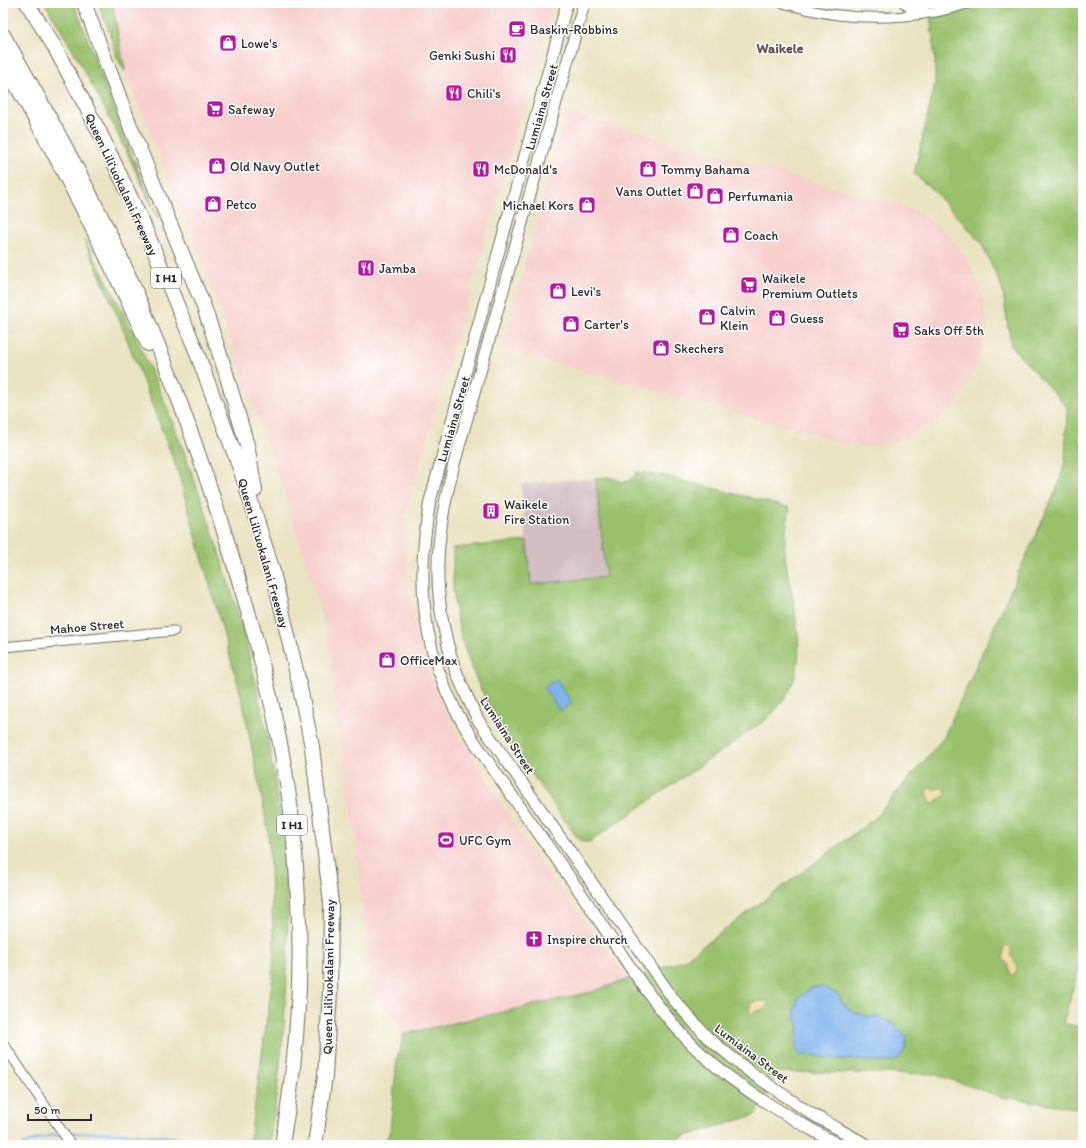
<svg xmlns="http://www.w3.org/2000/svg" width="1086" height="1148" font-family="Itim,sans-serif">
<style>
.built{fill:#f7d0cd}
.industrial{fill:#d2bec3}
.green{fill:#99c16c;stroke:#62764c}
.sand{fill:#eeda9e;stroke:#8c8264}
.water{fill:#80b3ed;stroke:#566f8c}
.lines{fill:none;stroke-linecap:round;stroke-linejoin:round}
.stream{stroke:#80b3ed;stroke-width:2.5}
.tertiary-casing{stroke:#6e6b60;stroke-width:11}
.secondary-casing{stroke:#6e6b60;stroke-width:13}
.motorway-casing{stroke:#6e6b60;stroke-width:16}
.tertiary{stroke:#fff;stroke-width:9}
.secondary{stroke:#fff;stroke-width:11}
.motorway{stroke:#fff;stroke-width:14}
.labels{text-anchor:middle;stroke-width:3;stroke-linejoin:round;paint-order:stroke}
.shield{fill:#fff;stroke:#6b6b6b;stroke-width:1}
.shield-label{font-size:12px;font-weight:bold;fill:#2b2b2b}
.poi-label{font-size:13px;fill:#2b2b2b;stroke:#fff;text-anchor:start}
.street-label{font-size:13px;fill:#2b2b2b;stroke:#fff}
.neighbourhood-label{font-size:14px;font-weight:bold;fill:#685452;stroke:#fff}
</style>
<rect width="100%" height="100%" fill="#fff"/>
<filter id="ink" filterUnits="userSpaceOnUse"><feTurbulence type="fractalNoise" baseFrequency=".025" numOctaves="2"/><feDisplacementMap in="SourceGraphic" scale="8" xChannelSelector="R" yChannelSelector="G"/><feConvolveMatrix kernelMatrix="1 2 1 2 8 2 1 2 1" color-interpolation-filters="sRGB"/></filter>
<filter id="wash" filterUnits="userSpaceOnUse"><feTurbulence type="fractalNoise" baseFrequency=".012" numOctaves="4" result="noise"/><feDisplacementMap in="SourceGraphic" scale="16" xChannelSelector="R" yChannelSelector="G"/><feGaussianBlur stdDeviation="0.9" result="paint"/><feColorMatrix in="noise" values="0 0 0 0 0 0 0 0 0 0 0 0 0 0 0 0 0 1.4 0 .05"/><feComposite in="paint" operator="in"/></filter>
<g filter="url(#wash)">
<rect width="100%" height="100%" fill="#eae3c1"/>
<g class="built">
<polygon points="112,3 554,3 405,515 406,560 414,622 428,671 446,712 525,843 628,979 591,992 404,1034 371,990 353,822 326,631 285,495 205,268 125,71"/>
<polygon points="566,112 904,207 921,215 943,230 958,247 969,262 982,293 985,311 985,331 981,351 975,370 967,387 959,399 946,412 933,423 906,437 879,445 860,446 839,443 807,432 502,349"/>
</g>
<polygon class="industrial" points="596,478 606,577 531,584 521,484"/>
<g class="green">
<polygon points="45,3 74,3 131,153 158,218 114,126 78,59"/>
<polygon points="98,3 112,3 125,71 117,58 108,27"/>
<polygon points="929,3 1083,3 1083,431 1078,440 1083,444 1083,954 1063,1023 1083,1028 1083,1109 1002,1097 934,1074 779,1072 755,1115 656,1145 384,1145 390,1131 397,1059 404,1034 591,992 684,960 874,819 943,739 1059,484 1065,461 1067,407 1011,346 1002,287 981,243 933,190 914,174 935,84 935,60"/>
<path d="M84,239C97,263 110,286 122,310C156,376 183,446 207,516C254,653 288,796 288,942C287,1010 280,1078 269,1145H249L273,976L274,947L268,830L242,699L177,469L121,324Z"/>
<path d="M637,472L665,476L790,508C787,523 784,536 785,551C785,562 788,573 790,584C800,638 811,682 763,722L591,841C585,844 580,841 576,836C530,770 475,704 458,623C452,599 453,573 453,548L527,541L531,584L606,577L596,478L608,477L623,482L629,481L633,477Z"/>
</g>
<g class="sand">
<polygon points="943,787 946,791 945,796 937,800 934,804 930,802 927,792 929,788 934,790"/>
<path d="M1008,945C1013,949 1010,953 1012,957C1016,964 1020,969 1014,975L1010,974L1009,965L1003,959L1004,953V947L1005,946Z"/>
<polygon points="763,1001 769,1002 766,1008 757,1011 752,1014 749,1012 751,1002"/>
</g>
<g class="water">
<polygon points="556,679 572,703 560,711 544,688"/>
<path d="M813,987H824L839,995L842,1003L852,1011L869,1017H880L893,1024L907,1037C906,1050 902,1062 888,1062L827,1058L810,1054L801,1056L796,1050L799,1026L796,1020L795,1009L799,997Z"/>
</g>
<g class="lines">
<g class="stream">
<path d="M67,1134C93,1131 118,1132 144,1135C165,1136 185,1138 205,1145"/>
<path d="M23,1145C36,1139 48,1135 62,1134"/>
</g>
</g>
</g>
<g filter="url(#ink)">
<g class="lines">
<g class="tertiary-casing">
<g id="tertiary">
<path d="M783,3C801,8 819,13 838,15C877,20 931,17 969,3"/>
<polyline points="904,3 917,14 927,3"/>
<polyline points="3,647 174,631"/>
<polyline points="3,1043 71,1145"/>
</g>
</g>
<g class="secondary-casing">
<g id="secondary">
<path d="M567,3L430,501C421,550 419,600 432,649C439,675 450,703 465,727C478,748 493,769 508,790C532,824 556,858 580,892C617,946 655,1012 704,1056C743,1092 792,1118 838,1145"/>
<path d="M584,3L454,464C445,500 437,537 438,575C438,601 443,627 450,653C456,676 468,698 478,720L674,1000L708,1038L750,1072L810,1113L867,1145"/>
</g>
</g>
<g class="motorway-casing">
<g id="motorway">
<polyline points="27,3 54,46 99,131 144,226 195,348 241,471 272,568 299,683 312,747 331,903 330,991 325,1076 315,1145"/>
<polyline points="84,3 132,131 204,307 225,370 247,445 255,490"/>
<path d="M3,35C41,101 78,168 111,237C157,334 194,436 226,538C251,617 274,701 287,783C293,821 296,861 298,900C303,982 296,1064 282,1145"/>
<path d="M3,62C56,153 104,248 148,344"/>
</g>
</g>
<use href="#tertiary" class="tertiary"/>
<use href="#secondary" class="secondary"/>
<use href="#motorway" class="motorway"/>
</g>
</g>
<defs>
<g id="cafe-square" transform="scale(0.9)"><rect x="-9" y="-9" width="18" height="18" rx="4" fill="#b5179e" stroke="#fff"/><path d="M-5.5-4.5H6V0H3Q3 3.5 0 3.5H-2.5Q-5.5 3.5-5.5 0ZM3-3.2v2h1.7v-2ZM-6 4.5H4V6H-6Z" fill="#fff"/></g>
<g id="shop-square" transform="scale(0.9)"><rect x="-9" y="-9" width="18" height="18" rx="4" fill="#b5179e" stroke="#fff"/><path d="M-5-2.5h2.3a2.7 3.5 0 0 1 5.4 0H5L5.5 6h-11ZM-1.5-2.5h3a1.5 2.3 0 0 0-3 0Z" fill="#fff"/></g>
<g id="restaurant-square" transform="scale(0.9)"><rect x="-9" y="-9" width="18" height="18" rx="4" fill="#b5179e" stroke="#fff"/><path d="M-5-6h1v4h1v-4h1v4h1v-4h1v5L-1.5 .5V6h-2V.5L-5-1ZM5-6V6H3V1.5H1.5Q1.5-4 5-6Z" fill="#fff"/></g>
<g id="supermarket-square" transform="scale(0.9)"><rect x="-9" y="-9" width="18" height="18" rx="4" fill="#b5179e" stroke="#fff"/><path d="M-6-5.5h2.5l.6 2H6L4.5 2H-2.5L-4.4-4H-6ZM-1.5 3.2a1.3 1.3 0 1 0 .1 0ZM3 3.2a1.3 1.3 0 1 0 .1 0Z" fill="#fff"/></g>
<g id="building-square" transform="scale(0.9)"><rect x="-9" y="-9" width="18" height="18" rx="4" fill="#b5179e" stroke="#fff"/><path d="M-4-6H4V6H1V3H-1V6H-4ZM-2.5-4.3h1.7v1.8h-1.7ZM.8-4.3h1.7v1.8H.8ZM-2.5-1h1.7V.8h-1.7ZM.8-1h1.7V.8H.8Z" fill="#fff"/></g>
<g id="stadium-square" transform="scale(0.9)"><rect x="-9" y="-9" width="18" height="18" rx="4" fill="#b5179e" stroke="#fff"/><path d="M0-5a6.5 5 0 1 0 0 10a6.5 5 0 1 0 0-10ZM-3.5-1.8h7v3.6h-7Z" fill="#fff"/></g>
<g id="church-square" transform="scale(0.9)"><rect x="-9" y="-9" width="18" height="18" rx="4" fill="#b5179e" stroke="#fff"/><path d="M-1.2-6h2.4v3.5h3.3v2.4h-3.3V6h-2.4V-.1h-3.3v-2.4h3.3Z" fill="#fff"/></g>
</defs>
<g fill-rule="evenodd">
<use href="#cafe-square" x="517" y="29"/>
<use href="#shop-square" x="228" y="43"/>
<use href="#restaurant-square" x="508" y="55"/>
<use href="#restaurant-square" x="454" y="93"/>
<use href="#supermarket-square" x="215" y="109"/>
<use href="#shop-square" x="217" y="166"/>
<use href="#restaurant-square" x="481" y="169"/>
<use href="#shop-square" x="648" y="169"/>
<use href="#shop-square" x="695" y="191"/>
<use href="#shop-square" x="715" y="196"/>
<use href="#shop-square" x="213" y="204"/>
<use href="#shop-square" x="587" y="205"/>
<use href="#shop-square" x="731" y="235"/>
<use href="#restaurant-square" x="366" y="268"/>
<use href="#supermarket-square" x="749" y="285"/>
<use href="#shop-square" x="558" y="291"/>
<use href="#shop-square" x="707" y="317"/>
<use href="#shop-square" x="777" y="318"/>
<use href="#shop-square" x="571" y="324"/>
<use href="#supermarket-square" x="901" y="330"/>
<use href="#shop-square" x="661" y="348"/>
<use href="#building-square" x="491" y="511"/>
<use href="#shop-square" x="387" y="660"/>
<use href="#stadium-square" x="446" y="840"/>
<use href="#church-square" x="534" y="939"/>
</g>
<g class="labels">
<g class="shield">
<rect x="151" y="268" width="30" height="20" rx="3"/>
<rect x="277" y="815" width="30" height="20" rx="3"/>
</g>
<g class="shield-label">
<text x="166" y="282">I H1</text>
<text x="292" y="829">I H1</text>
</g>
<g class="poi-label">
<text x="530" y="34">Baskin-Robbins</text>
<text x="241" y="48">Lowe's</text>
<text x="495" y="60" text-anchor="end">Genki Sushi</text>
<text x="467" y="98">Chili's</text>
<text x="228" y="114">Safeway</text>
<text x="230" y="171">Old Navy Outlet</text>
<text x="494" y="174">McDonald's</text>
<text x="661" y="174">Tommy Bahama</text>
<text x="682" y="196" text-anchor="end">Vans Outlet</text>
<text x="728" y="201">Perfumania</text>
<text x="226" y="209">Petco</text>
<text x="574" y="210" text-anchor="end">Michael Kors</text>
<text x="744" y="240">Coach</text>
<text x="379" y="273">Jamba</text>
<text x="762" y="283">Waikele<tspan x="762" dy="15">Premium Outlets</tspan></text>
<text x="571" y="296">Levi's</text>
<text x="720" y="315">Calvin<tspan x="720" dy="15">Klein</tspan></text>
<text x="790" y="323">Guess</text>
<text x="584" y="329">Carter's</text>
<text x="914" y="335">Saks Off 5th</text>
<text x="674" y="353">Skechers</text>
<text x="504" y="509">Waikele<tspan x="504" dy="15">Fire Station</tspan></text>
<text x="400" y="665">OfficeMax</text>
<text x="459" y="845">UFC Gym</text>
<text x="547" y="944">Inspire church</text>
</g>
<g class="street-label">
<text transform="translate(541 107) rotate(-74)" y="5">Lumiaina Street</text>
<text transform="translate(122 184) rotate(65)" y="5">Queen Liliʻuokalani Freeway</text>
<text transform="translate(453 419) rotate(-74)" y="5">Lumiaina Street</text>
<text transform="translate(264 553) rotate(74)" y="5">Queen Liliʻuokalani Freeway</text>
<text transform="translate(87 626) rotate(-5)" y="5">Mahoe Street</text>
<text transform="translate(508 735) rotate(57)" y="5">Lumiaina Street</text>
<text transform="translate(328 977) rotate(-89)" y="5">Queen Liliʻuokalani Freeway</text>
<text transform="translate(752 1053) rotate(37)" y="5">Lumiaina Street</text>
</g>
<g class="neighbourhood-label">
<text x="780" y="53">Waikele</text>
</g>
</g>
<rect width="1086" height="1148" fill="none" stroke="#fff" stroke-width="16"/>
<path d="M28 1114v6h63v-6" fill="none" stroke="#2b2b2b" stroke-width="2"/>
<text x="34" y="1114" font-size="12" fill="#2b2b2b" stroke="#ffffff" stroke-width="3" paint-order="stroke">50 m</text>
</svg>
